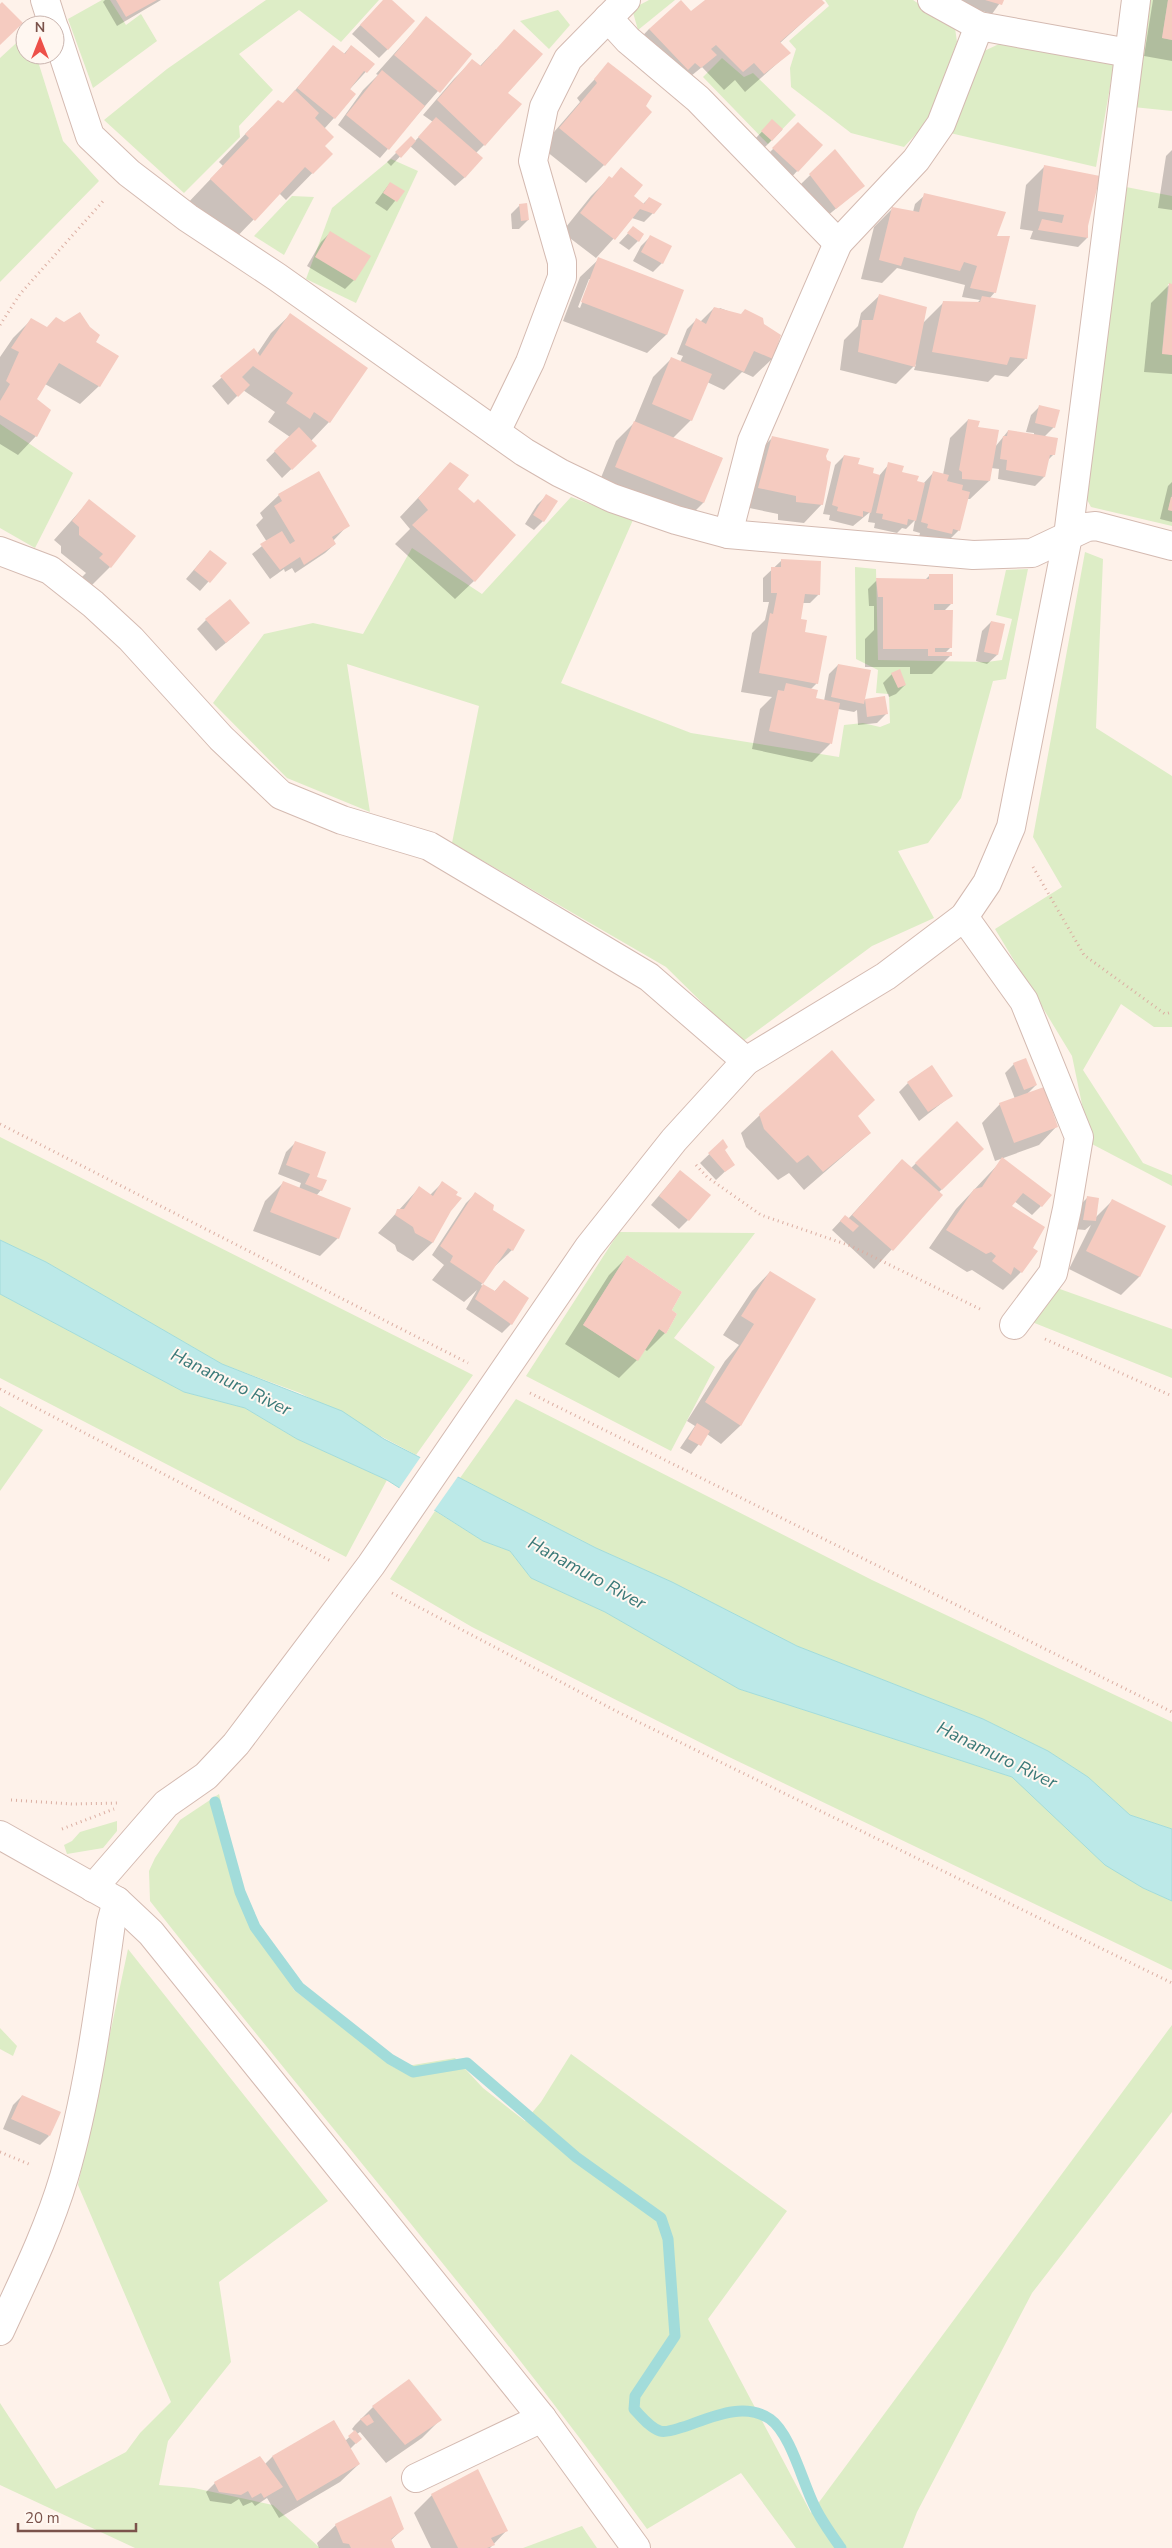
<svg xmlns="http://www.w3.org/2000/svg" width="1172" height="2548" font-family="'Nunito Sans',sans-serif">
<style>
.green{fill:#ddedc6;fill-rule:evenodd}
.water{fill:#bce9e8;stroke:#a2dcda}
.pier{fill:#fef2ea}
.shadow{fill:#0003;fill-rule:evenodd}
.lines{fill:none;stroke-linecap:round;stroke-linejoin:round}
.stream{stroke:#a2dcda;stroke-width:11}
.building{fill:#f5cbc0}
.minor-casing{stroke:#d4bab1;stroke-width:30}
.path{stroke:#dbaea2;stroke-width:3;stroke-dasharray:1 4;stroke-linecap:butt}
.minor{stroke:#fff;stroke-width:28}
.labels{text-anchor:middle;stroke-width:4;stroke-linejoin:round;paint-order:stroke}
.water-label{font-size:18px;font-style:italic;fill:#3a7978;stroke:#fff7f1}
</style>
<rect width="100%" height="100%" fill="#fef2ea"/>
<g class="green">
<polygon points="102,0 110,0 126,25 141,14 157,41 93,88 68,19"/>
<polygon points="266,0 379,0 341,42 299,10 239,54 273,90 239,126 240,137 184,193 104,120 167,69"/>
<polygon points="649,0 675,0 638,30 632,9"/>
<polygon points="825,0 913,0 955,28 957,42 927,122 904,147 851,133 791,87 790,68 796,49 789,41 829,6"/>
<polygon points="1147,0 1168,0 1162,38 1172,40 1172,111 1133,107"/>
<polygon points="558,10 570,25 549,49 520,21"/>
<polygon points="25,35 25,55 36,55 63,141 99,181 0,282 0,58"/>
<polygon points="999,44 1114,64 1096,167 950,133 982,52"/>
<polygon points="722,58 744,77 753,73 796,115 768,144 703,77"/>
<polygon points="391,159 418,171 356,303 306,279 332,208"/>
<polygon points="1126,187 1172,196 1172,284 1168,284 1162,353 1172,355 1172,494 1168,510 1172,511 1172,526 1091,507 1085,496"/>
<polygon points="292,196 314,197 284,255 254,236"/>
<polygon points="0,424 73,473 35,548 0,528"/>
<polygon points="571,497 633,520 561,683 691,733 839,757 844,725 863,723 880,727 890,723 889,694 876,693 878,670 856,659 855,567 876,569 878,660 987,662 1002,660 1012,619 996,615 1006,570 1028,569 1006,679 993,681 961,798 928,843 898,851 934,918 872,946 742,1042 666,967 452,843 479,706 347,664 370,812 287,778 213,703 264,634 313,623 363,634 412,548 482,594"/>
<polygon points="1085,552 1103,559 1096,728 1172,776 1172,1027 1154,1027 1121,1004 1083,1070 1143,1163 1172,1175 1172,1186 1090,1143 1072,1056 995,929 1062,887 1033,837"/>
<polygon points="0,1137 473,1375 416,1455 300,1393 222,1364 46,1262 0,1240"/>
<path d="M619,1232L755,1233L674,1338L715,1367L671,1451L526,1376ZM627,1255L682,1292L672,1310L677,1314L666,1334L659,1329L638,1360L583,1325Z"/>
<polygon points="1057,1288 1172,1329 1172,1378 1032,1322"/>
<polygon points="0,1294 184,1392 245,1408 297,1439 387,1480 346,1557 0,1378"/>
<polygon points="516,1399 872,1580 1172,1722 1172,1829 1130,1815 1088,1777 1048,1751 983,1719 797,1646 672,1582 596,1548 460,1478"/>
<polygon points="0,1406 43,1430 0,1491"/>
<polygon points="435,1511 483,1541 510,1551 531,1578 605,1612 739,1689 1012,1777 1143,1888 1172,1901 1172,1970 727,1756 472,1627 390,1579"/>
<path d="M219,1794L246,1906L294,1990L395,2068L455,2058L483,2088L525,2121L541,2102L571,2054L787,2211L708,2319L811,2513L1172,2025V2112L1032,2293L917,2512L903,2548H796L741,2473L647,2529C491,2313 315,2111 150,1901L149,1871L155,1858L180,1820Z"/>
<polygon points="117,1821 117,1831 103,1848 67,1854 64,1845 72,1841 80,1832"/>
<polygon points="128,1949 328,2201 219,2282 231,2362 168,2441 159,2485 194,2488 273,2505 320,2548 135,2548 0,2485 0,2403 56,2489 126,2452 140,2433 171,2402 78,2185"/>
<polygon points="0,2028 17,2046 13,2056 0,2049"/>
<polygon points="582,2526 597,2548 523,2548"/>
</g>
<polygon class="water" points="0,1240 46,1262 222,1364 342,1411 384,1439 596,1548 672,1582 797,1646 983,1719 1048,1751 1088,1777 1130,1815 1172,1829 1172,1901 1143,1888 1105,1865 1012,1777 739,1689 605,1612 531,1578 510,1551 483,1541 387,1480 297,1439 245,1408 184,1392 0,1294"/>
<polygon class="pier" points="422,1455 459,1475 433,1512 398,1490"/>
<g class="shadow">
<polygon points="105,0 161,0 117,26 103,2"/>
<polygon points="384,0 390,0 388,49 379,58 352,34"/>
<polygon points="707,0 821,0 824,3 780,43 789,53 745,92 735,80 724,90 702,67 691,76 631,48 649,29 691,13"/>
<polygon points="946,0 1002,0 992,14"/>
<polygon points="1153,0 1172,0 1172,61 1144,56"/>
<polygon points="426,18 470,54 380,158 338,125 363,90 378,75 376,74"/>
<polygon points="334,46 343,55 351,46 373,64 349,90 334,118 324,129 323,147 331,154 286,200 279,193 227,247 184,207 223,166 219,162 251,128 282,105"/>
<polygon points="496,49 505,94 484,145 476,153 481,158 464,178 455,186 410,146 391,166 387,162 411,138 415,141 433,122 423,115 454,79 472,61 480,66"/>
<polygon points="609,64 604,165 586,183 541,147 580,102 577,98"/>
<polygon points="772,121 782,130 763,149 753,141"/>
<polygon points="798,124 821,145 788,181 764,158"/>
<polygon points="1172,150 1172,210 1158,208 1166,156"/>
<polygon points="835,151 863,186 826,217 801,184"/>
<polygon points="1044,167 1087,226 1087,238 1078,247 1030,239 1033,231 1020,229 1026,185"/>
<polygon points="609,178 643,204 649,198 653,213 644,222 632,218 596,258 562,232 591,196"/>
<polygon points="390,183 403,191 387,211 375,203"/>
<polygon points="925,195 996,237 995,292 989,299 1026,358 1008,377 995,375 988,382 914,370 916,364 896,384 840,370 844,340 858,326 861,313 880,295 922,324 944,302 977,303 980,300 962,297 965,285 897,268 882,283 861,279 874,227 893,208 913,212 915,204"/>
<polygon points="520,205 528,220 519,229 512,229 511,214"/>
<polygon points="633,228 638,241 629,250 619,243"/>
<polygon points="330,233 354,280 345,289 307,266 321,242"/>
<polygon points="650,237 662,263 653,272 633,261 641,246"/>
<path d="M599,259L682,291L666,335L647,353L563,321L580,277ZM589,279H591L580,308L578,307Z"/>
<polygon points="1169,285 1172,285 1172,374 1144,372 1151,303"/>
<polygon points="714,308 718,310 720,308 741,316 779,335 772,359 753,377 742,372 724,390 707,382 691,420 673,438 722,458 703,503 685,521 598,485 616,441 634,423 653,377 671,359 680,362 683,356 677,354 687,329 696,320 700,322"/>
<polygon points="290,315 329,422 311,441 306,455 282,478 266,460 290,437 268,422 275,412 243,390 228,405 212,386 253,350 257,354 271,333"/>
<polygon points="31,320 47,328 94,342 99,386 80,404 45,384 35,399 36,436 18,455 0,444 0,357 13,338"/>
<polygon points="1040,406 1054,427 1044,437 1054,454 1047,461 1044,477 1035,486 998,479 999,469 991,468 989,481 970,499 967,499 959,530 950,539 946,538 942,542 919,537 920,533 913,531 915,520 906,529 902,528 897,533 874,528 875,523 868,522 870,512 853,526 829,520 830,515 823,514 835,465 844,456 871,474 879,476 889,464 916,482 923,484 933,473 943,475 950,438 968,420 995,447 1008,431 1034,435 1034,433 1026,432 1031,415"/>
<polygon points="772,438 825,455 822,504 804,523 778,520 778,514 740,506 763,447"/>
<polygon points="450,464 474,581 455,599 395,544 410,529 400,517"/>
<polygon points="1172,482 1172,522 1160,519 1168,486"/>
<polygon points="279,495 348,525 333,541 335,544 325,553 295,573 292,568 285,572 284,569 270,579 252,554 267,542 256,525 263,518 260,513"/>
<polygon points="546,496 543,521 534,530 525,524 537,505"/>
<polygon points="89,501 110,567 92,585 82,577 86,573 61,553 61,546 54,540"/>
<polygon points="210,551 225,563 200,591 186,579"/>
<polygon points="781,561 819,594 810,603 802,603 800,620 817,683 811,689 815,699 824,701 829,674 838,665 863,700 884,698 886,714 877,723 858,725 857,710 854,712 838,709 830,744 812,762 752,749 760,709 772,697 741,692 752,633 765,620 769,602 763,602 763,578"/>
<polygon points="929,576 952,603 944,611 951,647 945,653 950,656 932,674 910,674 910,667 865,667 865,639 874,630 874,606 869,606 868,589 877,580 925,580"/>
<polygon points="206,620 239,632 216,651 197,629"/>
<polygon points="991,622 997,655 987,664 976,661 982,631"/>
<polygon points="892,674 905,685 896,694 889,697 883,683"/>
<polygon points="1014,1064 1036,1085 1026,1095 1057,1126 1039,1145 995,1161 982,1123 1000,1104 1015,1099 1005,1073"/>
<polygon points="908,1083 952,1095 919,1121 899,1092"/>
<polygon points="760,1115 857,1117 870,1133 804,1190 789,1173 778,1180 746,1147 741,1133"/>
<polygon points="957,1123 983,1149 939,1192 941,1195 874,1269 832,1230 845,1216 848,1219 902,1160 911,1168"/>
<polygon points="723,1141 724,1150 733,1164 716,1180 700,1163"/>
<polygon points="295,1143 321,1190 316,1196 338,1238 320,1256 253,1231 265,1201 283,1183 299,1189 301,1183 278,1174 286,1152"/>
<polygon points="1003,1159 1041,1206 1032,1215 1014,1201 1010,1207 1021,1272 1003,1290 972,1270 967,1272 929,1248 956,1209"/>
<polygon points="680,1171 688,1220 679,1229 651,1205"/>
<polygon points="442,1183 450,1211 432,1243 413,1261 397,1251 395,1245 378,1233 419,1188 430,1195"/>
<polygon points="475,1194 491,1211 523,1230 512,1250 493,1268 481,1285 494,1292 504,1281 511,1324 502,1333 466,1309 477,1290 464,1302 432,1280 444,1265 432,1255 466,1203"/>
<polygon points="1087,1198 1095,1218 1112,1201 1164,1226 1139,1277 1121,1295 1069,1269 1091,1225 1085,1230 1074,1229 1078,1207"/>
<polygon points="627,1257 671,1311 665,1333 647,1351 644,1349 637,1360 619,1378 565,1344 609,1275"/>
<polygon points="770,1272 778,1362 740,1426 721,1444 707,1434 691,1454 680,1448 695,1426 687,1421 725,1361 739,1345 723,1335 752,1291"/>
<polygon points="22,2096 49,2136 40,2145 3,2129 13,2105"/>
<polygon points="409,2381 440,2420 422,2438 386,2463 360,2432 357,2434 360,2439 350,2449 359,2464 340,2482 279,2518 267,2498 255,2506 252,2502 243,2506 239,2499 231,2504 210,2501 206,2492 215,2483 260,2458 265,2464 272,2457 334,2421 345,2441 355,2432 352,2429 355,2425 373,2407"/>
<polygon points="432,2495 507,2530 490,2548 431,2548 414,2513"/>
<polygon points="336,2525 403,2529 390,2541 394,2548 319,2548 317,2543"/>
</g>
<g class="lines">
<path class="stream" d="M215,1802L240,1892L255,1927L299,1987L390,2059L413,2072L467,2063L576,2157L661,2218L668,2239L675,2336L635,2396L634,2409C641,2416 650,2428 660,2431C667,2433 676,2429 683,2427C710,2418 743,2401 770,2419C790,2433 802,2480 813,2503C820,2519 831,2534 841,2548"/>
</g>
<g class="building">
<polygon points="116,0 157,0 126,17"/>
<polygon points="383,0 392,0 415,21 388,50 360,25"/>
<polygon points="681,0 691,11 705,0 822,0 825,3 780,42 791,53 764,74 754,63 743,72 716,45 711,49 717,55 701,68 695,63 688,70 649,29"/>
<polygon points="985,0 1004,0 1002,5"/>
<polygon points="1168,0 1172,0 1172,40 1162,38"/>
<polygon points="2,2 23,23 0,45 0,4"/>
<polygon points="426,16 472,54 440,93 394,55"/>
<polygon points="514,29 543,54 508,93 522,104 485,146 437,100 472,59 481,66"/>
<polygon points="333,45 345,54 351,45 375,64 367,73 364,71 350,89 356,94 335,119 297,88"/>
<polygon points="608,62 652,96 646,106 652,112 605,166 559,128 597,83 594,79"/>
<polygon points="382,70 425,106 389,150 346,115"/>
<polygon points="295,90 319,113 315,118 334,137 325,146 333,154 313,174 305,167 255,221 210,179 249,138 245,134 278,100 283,103"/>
<polygon points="436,117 483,158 465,178 418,137"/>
<polygon points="772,119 783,129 772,141 761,131"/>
<polygon points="798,122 823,145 798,172 772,148"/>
<polygon points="411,136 416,141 401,158 395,152"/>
<polygon points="835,149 865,186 836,209 809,174"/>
<polygon points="1044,165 1100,176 1088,226 1088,238 1038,230 1042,219 1062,223 1064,215 1038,211"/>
<polygon points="621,167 643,185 634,196 644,204 649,197 662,204 654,214 640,209 615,240 580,213 609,176 612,178"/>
<polygon points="390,182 405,191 397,202 383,193"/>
<polygon points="924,193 1006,212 997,236 1010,236 996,293 970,288 977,266 964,262 960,271 904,257 901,266 879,260 892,207 919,212"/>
<polygon points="527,203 529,220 521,221 519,204"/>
<polygon points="633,226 644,234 639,242 627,233"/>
<polygon points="330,231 371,256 355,281 315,257"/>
<polygon points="650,235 672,246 663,264 641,252"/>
<polygon points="598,257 684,290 667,335 581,302"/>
<polygon points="1169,283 1172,284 1172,355 1162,354"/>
<polygon points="879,294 927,307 915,367 858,352 862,320 873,320"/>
<polygon points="982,296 1036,305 1027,359 1010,357 1007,365 932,352 943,301 980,302"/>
<polygon points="714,307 741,314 745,309 763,318 764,324 781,335 773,359 754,351 744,372 685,345 696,318 706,324"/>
<polygon points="80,312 90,327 100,335 96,342 119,356 100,387 59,363 37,399 51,410 37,437 0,415 0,401 10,384 6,381 19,352 11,348 31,318 47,327 56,317 64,322"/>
<polygon points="290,313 368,368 330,423 314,412 310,419 286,403 293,393 253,366 242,377 250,385 238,397 220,376 254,348 260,356"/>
<polygon points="671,357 712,374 692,421 652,404"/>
<polygon points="1039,405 1060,410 1055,428 1035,423"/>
<polygon points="968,419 980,421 978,427 999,430 990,481 962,479 962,472 959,470"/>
<polygon points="634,421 723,458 704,503 615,467"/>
<polygon points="299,427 317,446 292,470 274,451"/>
<polygon points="1008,430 1058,438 1055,455 1050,455 1045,477 1006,470 1007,460 1000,459 1003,436 1007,436"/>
<polygon points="772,436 829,449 826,456 827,460 831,462 823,505 796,502 796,496 758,488"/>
<polygon points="844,455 860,458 858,464 874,468 873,473 880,475 871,513 863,511 863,517 837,511 838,507 832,505"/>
<polygon points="450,462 469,475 458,489 474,503 478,499 516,535 475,582 412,525 428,510 418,498"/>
<polygon points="888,462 904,466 902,472 919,476 917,481 925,483 916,521 908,519 907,525 882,519 883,514 876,513"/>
<polygon points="319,471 350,526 332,537 336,544 304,565 300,557 280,570 260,544 282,531 290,544 295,541 274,506 282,501 278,494"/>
<polygon points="933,471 949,475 947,481 963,485 962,490 970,492 960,531 953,529 952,534 927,528 928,524 921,522"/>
<polygon points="546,494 558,501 544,522 533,515"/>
<polygon points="1171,497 1172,497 1172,511 1168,510"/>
<polygon points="89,499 136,536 111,568 99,558 103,554 79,535 79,527 72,521"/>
<polygon points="210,550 227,563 210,583 194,570"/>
<polygon points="781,559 821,561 820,595 805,594 801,619 807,620 805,632 827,636 818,684 759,673 770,613 773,614 777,593 771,593 771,567 781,567"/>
<polygon points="929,574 953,574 953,604 934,604 934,610 953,610 952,648 935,648 935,652 952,652 952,656 928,656 928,649 883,649 883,597 878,597 876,578 929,579"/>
<polygon points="230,599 250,623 226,643 205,619"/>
<polygon points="991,621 1005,624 998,655 984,652"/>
<polygon points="838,664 871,670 865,699 885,696 888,714 867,717 865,699 864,704 831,697"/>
<polygon points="900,669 906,685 898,688 891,673"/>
<polygon points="786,683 818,690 816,698 840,703 832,744 769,731 778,690 784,691"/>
<polygon points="832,1050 875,1100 858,1116 871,1133 823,1172 808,1155 797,1163 764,1129 759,1114"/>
<polygon points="1026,1058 1037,1085 1024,1090 1013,1063"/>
<polygon points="932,1065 953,1096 928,1112 907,1082"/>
<polygon points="1044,1087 1058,1127 1014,1143 999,1103"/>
<polygon points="957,1121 984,1149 942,1190 915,1163"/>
<polygon points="723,1139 728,1147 725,1150 735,1165 725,1172 708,1153"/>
<polygon points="295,1141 326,1152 317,1177 327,1180 322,1191 305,1184 310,1174 286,1165"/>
<polygon points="1002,1157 1052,1195 1042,1207 1023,1193 1012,1206 1045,1227 1033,1248 1038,1251 1022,1273 1014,1267 1011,1275 992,1261 996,1256 991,1252 986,1254 946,1230 974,1189 982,1187"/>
<polygon points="902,1159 943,1195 893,1251 852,1215"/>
<polygon points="680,1170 711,1195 689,1221 659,1196"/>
<polygon points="283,1181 351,1208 339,1239 270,1212"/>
<polygon points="442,1181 458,1192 456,1195 462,1198 451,1211 433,1243 415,1233 413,1227 395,1215 397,1209 404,1209 419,1186 433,1196"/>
<polygon points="475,1192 494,1205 493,1210 525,1230 513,1251 508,1248 483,1284 450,1262 453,1256 440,1246"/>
<polygon points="1087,1196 1099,1198 1096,1221 1083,1220"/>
<polygon points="1112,1199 1166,1226 1140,1277 1086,1251"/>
<polygon points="845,1215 859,1226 853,1232 840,1221"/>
<polygon points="627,1255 682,1292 672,1310 677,1314 666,1334 659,1329 638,1361 583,1325"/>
<polygon points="770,1271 816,1299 741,1426 705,1402 754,1324 741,1316"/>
<polygon points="504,1280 529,1298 512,1325 475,1299 483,1284 495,1291"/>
<polygon points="697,1423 710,1431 701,1446 688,1439"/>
<polygon points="22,2095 61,2112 50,2136 11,2119"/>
<polygon points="409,2379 442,2420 405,2445 372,2406"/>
<polygon points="369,2414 374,2422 367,2426 360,2419"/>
<polygon points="334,2420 360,2464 297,2501 272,2456"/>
<polygon points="355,2430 362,2439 356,2444 348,2436"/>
<polygon points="260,2456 283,2487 264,2498 261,2493 252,2498 248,2491 241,2495 219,2492 214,2482"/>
<polygon points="478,2469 508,2531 491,2538 495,2545 487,2548 458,2548 431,2494"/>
<polygon points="391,2496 404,2529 391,2539 395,2548 351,2548 349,2544 343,2543 335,2524"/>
</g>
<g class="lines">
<g class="minor-casing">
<g id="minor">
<polyline points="45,0 53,25"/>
<polyline points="932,0 979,26 1129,53"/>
<polyline points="608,18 628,40 698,99 838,243"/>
<polyline points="55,30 90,136 129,173 188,218 277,277 524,452 560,473 612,498 676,520 728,534 973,555 1032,553 1087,527 1096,526 1172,546"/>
<polyline points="496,432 530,362 562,277 562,262 533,161 544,107 568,59 626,0"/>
<polyline points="728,534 752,441 838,243 916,160 941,124 979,26"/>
<polyline points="0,551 50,570 93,604 131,639 221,738 281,795 342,820 429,846 649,977 746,1061"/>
<polyline points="964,917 1024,1001 1079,1137 1067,1209 1053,1273 1014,1325"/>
<polyline points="0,1835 117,1901 151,1933 542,2418 636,2548"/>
<polyline points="93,1888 166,1804 206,1776 236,1744 371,1565 589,1247 674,1140 746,1061 886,976 964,917 987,883 1011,827 1068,536 1136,0"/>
<path d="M0,2331C23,2281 48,2231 64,2177C88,2095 99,2009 111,1923L117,1901"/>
<polyline points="416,2478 542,2418"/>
</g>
</g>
<g class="path">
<polyline points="0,325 20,294 105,199"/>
<polyline points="1033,867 1084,955 1165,1014 1172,1012"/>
<polyline points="0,1124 468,1363"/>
<polyline points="696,1165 707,1177 761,1215 851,1246 982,1310"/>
<polyline points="1045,1339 1172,1396"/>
<polyline points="0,1389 331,1561"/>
<polyline points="530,1393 1172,1712"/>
<polyline points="392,1593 616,1711 1172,1983"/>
<polyline points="11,1800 72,1804 120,1803"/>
<polyline points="62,1829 114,1809"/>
<polyline points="0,2152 31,2165"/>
</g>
<use href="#minor" class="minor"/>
</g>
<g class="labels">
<g class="water-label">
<text transform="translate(231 1382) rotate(26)" y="6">Hanamuro River</text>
<text transform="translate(587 1573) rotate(29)" y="6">Hanamuro River</text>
<text transform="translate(997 1755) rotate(26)" y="6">Hanamuro River</text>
</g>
</g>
<g transform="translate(40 40)"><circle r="24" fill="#fff7f1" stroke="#cab5af"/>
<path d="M0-4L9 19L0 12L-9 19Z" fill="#ed5049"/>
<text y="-8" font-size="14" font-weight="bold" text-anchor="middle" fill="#7b534b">N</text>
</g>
<path d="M18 2523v8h118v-8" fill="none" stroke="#7b534b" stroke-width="2.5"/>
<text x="25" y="2523" font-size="15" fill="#7b534b" stroke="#fff7f1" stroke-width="4" paint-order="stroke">20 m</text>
</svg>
